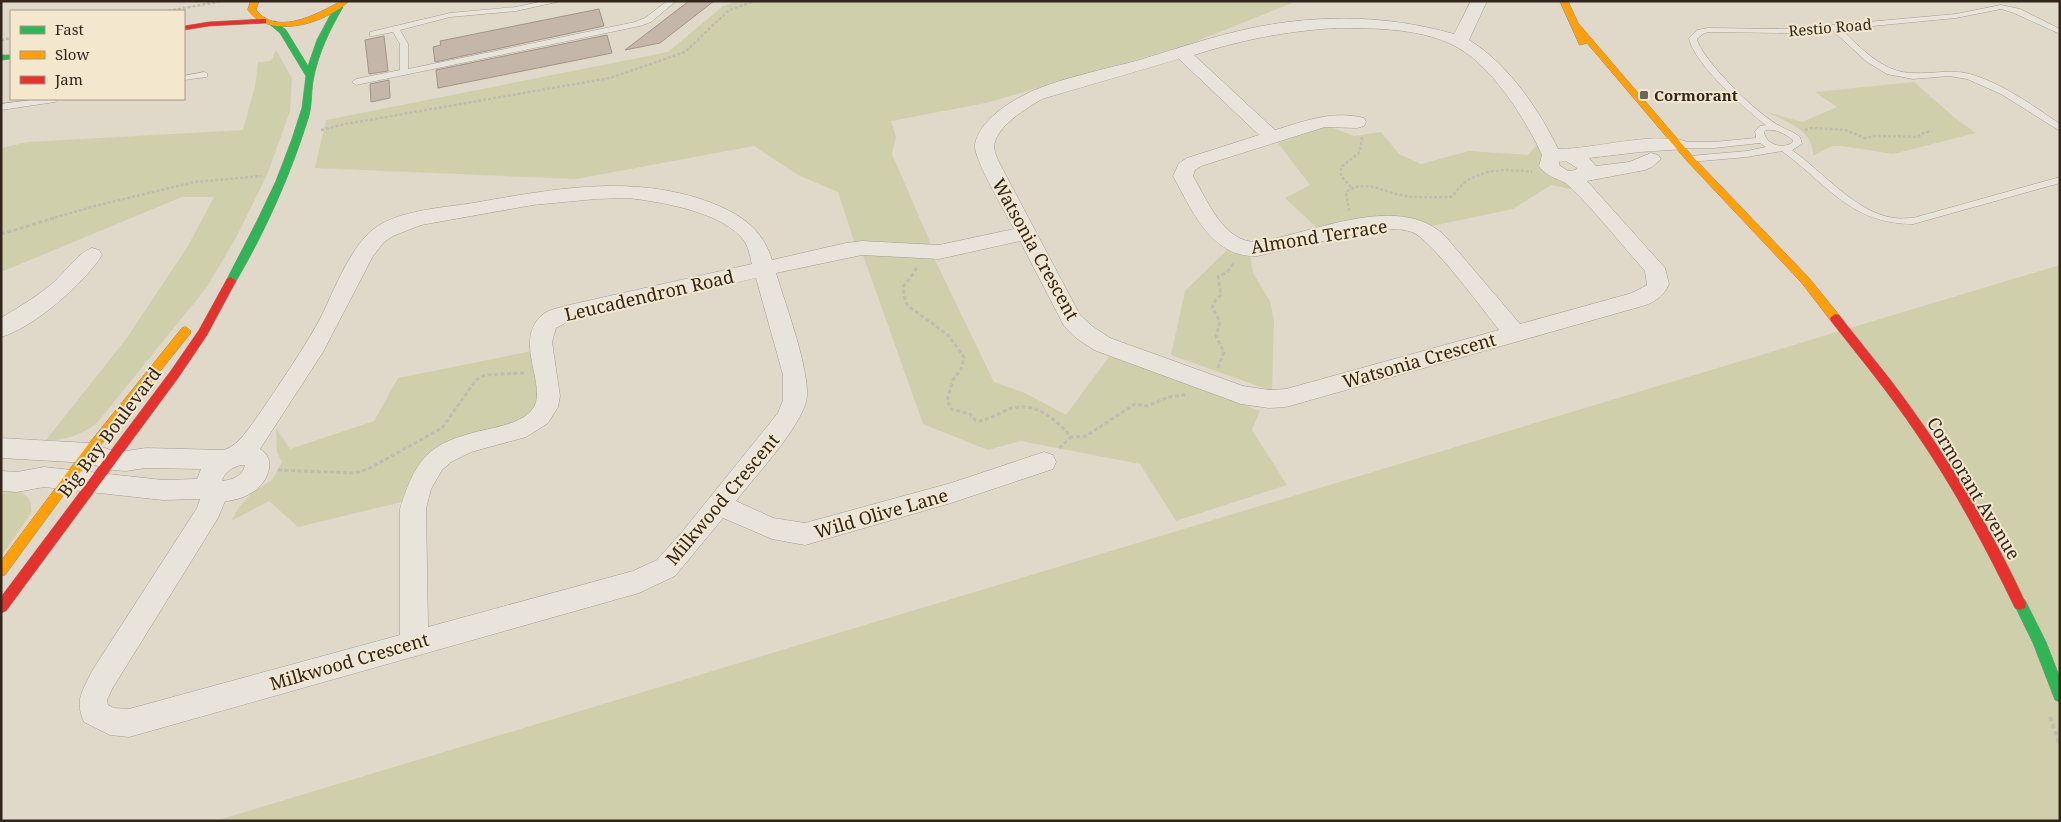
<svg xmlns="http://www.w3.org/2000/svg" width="2061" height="822" font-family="'Noto Serif',serif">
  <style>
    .green { fill: #d0cfac }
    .building { fill: #c4b7aa; stroke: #a09489 }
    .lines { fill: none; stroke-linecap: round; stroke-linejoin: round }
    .lane-casing { stroke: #a59d93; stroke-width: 1 }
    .street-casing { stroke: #a59d93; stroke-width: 1 }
    .fast-casing { stroke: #958d83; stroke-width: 1 }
    .slow-casing { stroke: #958d83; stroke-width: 1 }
    .jam-casing { stroke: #958d83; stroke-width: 1 }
    .path-far2 { stroke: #c1bbb2; stroke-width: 2.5; stroke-dasharray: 3 2; stroke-linecap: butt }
    .path-far1 { stroke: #c1bbb2; stroke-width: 3; stroke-dasharray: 4 2.5; stroke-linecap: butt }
    .path { stroke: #c1bbb2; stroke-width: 4; stroke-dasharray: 4.5 3; stroke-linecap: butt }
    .lane { fill: #e8e4db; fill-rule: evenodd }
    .street { fill: #e8e4db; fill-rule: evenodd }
    .fast { fill: #30b455; fill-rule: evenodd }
    .slow { fill: #ff9f0a; fill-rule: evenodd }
    .jam { fill: #e5322d; fill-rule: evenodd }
    .poi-dot { fill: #6f6459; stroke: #f3e7ce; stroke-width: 2 }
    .labels { text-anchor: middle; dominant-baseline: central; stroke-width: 4; stroke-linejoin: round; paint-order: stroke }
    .far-street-label { font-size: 15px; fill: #32261c; stroke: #f3e7ce }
    .far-poi-label { font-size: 15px; font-weight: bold; fill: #32261c; stroke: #f3e7ce; text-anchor: start }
    .street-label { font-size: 18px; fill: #32261c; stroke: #f3e7ce }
  </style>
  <rect width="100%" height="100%" fill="#e0d8c9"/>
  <path class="green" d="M 738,1 L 1297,1 L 1187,45 L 986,103 L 891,121 L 896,137 L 892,154 L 933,249 L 855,244 L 838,192 L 798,175 L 754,146 L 576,179 L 315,168 L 326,120 L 668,52 L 723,6 Z
    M 276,50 L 292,78 L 290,111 L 267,175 L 237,236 L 207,287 L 97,423 C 82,434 66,441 46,440 L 126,339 L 188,246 L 214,197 L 182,197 L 1,272 L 1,148 L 28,142 L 243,130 L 255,86 L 258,62 L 271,61 Z
    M 1914,82 L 1955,118 L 1976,133 L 1893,154 L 1842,146 L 1832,146 L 1813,156 C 1814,130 1786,122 1767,112 L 1802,122 L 1837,107 L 1815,92 Z
    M 1328,126 L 1354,136 L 1381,132 L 1399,154 L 1421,164 L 1469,151 L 1528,155 L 1542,139 L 1549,171 L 1588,193 L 1551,185 L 1513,209 L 1432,226 C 1402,206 1351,222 1317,228 L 1285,198 L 1310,185 L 1278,143 Z
    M 1229,248 L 1250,256 L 1253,273 L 1270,301 L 1274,321 L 1272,391 L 1171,355 L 1185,291 Z
    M 863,255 L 934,258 L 994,382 L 1025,393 L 1066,415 L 1111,354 L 1260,411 L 1252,430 L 1287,485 L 1176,521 L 1140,464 L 1021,441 L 988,450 L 923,424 Z
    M 2060,265 L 2060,821 L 215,821 L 1870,322 Z
    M 532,351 L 539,412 L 531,419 L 466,437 L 406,501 L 298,527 L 269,501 L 231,521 L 239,507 L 253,492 L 272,480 L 282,462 L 277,452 L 276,428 L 290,449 L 374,421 L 398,378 Z
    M 7,489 C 23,491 33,496 31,513 L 1,557 L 1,497 Z"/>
  <path class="building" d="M 689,1 L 714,1 L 660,43 L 625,50 Z
    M 599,9 L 604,26 L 435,62 L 433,47 L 441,45 L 440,41 Z
    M 607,35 L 612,53 L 438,88 L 436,70 Z
    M 384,36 L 388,71 L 369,74 L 365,40 Z
    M 389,80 L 390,98 L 371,102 L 370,84 Z"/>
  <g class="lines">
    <g class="lane-casing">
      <path id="lane" d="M 544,1 L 561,1 L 516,11 L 450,17 L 400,30 L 408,44 L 408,69 L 635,22 L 645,18 L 667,1 L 676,1 L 651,22 L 640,26 L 356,85 L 352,82 L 356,79 L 400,70 L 400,44 L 393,32 L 373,36 L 370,36 L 370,32 L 450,13 L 516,7 Z
        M 2001,5 L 2020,9 L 2060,29 L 2060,34 L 2014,13 L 2001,9 L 1956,18 L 1841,29 C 1861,48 1883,73 1913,73 C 1933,74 1951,69 1970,74 C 2002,83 2032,105 2060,124 L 2060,131 L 2001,94 L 1967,79 L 1949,76 L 1913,79 L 1887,74 L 1867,62 L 1832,30 L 1789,33 L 1708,32 L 1703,34 L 1697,39 C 1701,59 1760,117 1780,126 C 1788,131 1791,130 1800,137 L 1802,144 L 1792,150 C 1822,171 1856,213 1894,218 C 1900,219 1907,218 1913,218 L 2060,177 L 2060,183 L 1913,224 C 1851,224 1828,185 1782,151 L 1747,157 L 1690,162 L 1685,159 L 1690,156 L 1747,151 L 1766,147 L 1760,143 L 1714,148 L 1678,148 L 1673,145 L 1678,142 L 1714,142 L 1756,138 L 1755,131 L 1760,126 L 1766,125 C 1746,110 1693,63 1689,38 L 1697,30 L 1708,28 L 1789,29 L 1956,14 ZM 1766,130 C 1776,129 1784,133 1793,140 L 1792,143 C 1782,149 1766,145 1764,132 Z
        M 204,72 L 207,73 L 207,77 L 184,80 L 184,76 Z
        M 39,99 L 59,99 L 55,102 L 1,110 L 1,104 Z"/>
    </g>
    <g class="street-casing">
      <path id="street" d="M 1471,1 L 1487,1 L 1469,40 C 1507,63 1539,109 1558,149 C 1595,149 1650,132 1685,141 L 1688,145 L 1685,149 L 1640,152 L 1589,158 L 1596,166 L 1629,162 L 1651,153 L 1658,155 L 1661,159 L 1652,167 L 1645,170 L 1587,181 L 1665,268 L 1669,284 C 1663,298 1653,303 1639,307 L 1286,407 L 1269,408 L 1241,404 L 1094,350 L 1076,338 L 1064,326 L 1020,241 L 939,259 L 862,255 L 776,273 C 784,300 813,378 806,402 C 797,432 756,475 736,501 L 773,518 L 805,523 L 951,483 L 1044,452 L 1053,455 L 1056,462 L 1053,469 L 951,503 L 805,545 L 772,539 L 723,518 L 675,576 L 639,593 L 129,737 L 110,735 L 84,722 C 74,700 83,690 92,671 L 197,508 L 200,499 L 163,500 L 44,487 L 17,492 L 1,491 L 1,471 L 17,472 L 44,467 L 163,480 L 197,479 L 201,469 L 146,468 L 126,471 L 111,470 L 88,463 L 1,458 L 1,438 L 88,443 L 111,450 L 126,451 L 146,448 L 224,450 C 240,445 250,426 260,413 C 280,383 301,353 319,321 C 333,293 347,254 369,233 C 393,210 442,208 473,203 C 553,189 634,173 712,203 C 741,215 762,228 772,260 L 846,243 L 862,241 L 939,245 L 1014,229 C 1006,213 973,159 975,144 C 980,120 1009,102 1030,92 C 1064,77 1103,70 1139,60 C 1176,49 1213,36 1252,28 C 1319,14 1388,15 1454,34 ZM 1335,28 C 1372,28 1417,28 1451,44 C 1490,62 1525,118 1542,155 L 1539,166 C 1549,180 1560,177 1570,187 C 1597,213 1620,243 1645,271 L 1647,285 L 1632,293 L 1520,324 L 1445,236 C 1399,191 1312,234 1257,242 C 1224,243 1207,200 1193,176 L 1195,170 L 1201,166 L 1325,127 L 1357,128 L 1364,126 L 1366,122 L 1364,118 C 1333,110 1305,121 1275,130 L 1194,55 C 1241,40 1286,31 1335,28 ZM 1179,59 L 1259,135 L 1187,158 L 1179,163 L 1173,176 C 1192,210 1211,258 1257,256 L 1369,231 C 1383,230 1398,227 1412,232 C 1430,238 1484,311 1499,330 L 1286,389 L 1269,390 L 1243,386 L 1110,338 L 1092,326 L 1080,315 L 1001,166 C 998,160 995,154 994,148 C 994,127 1027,108 1042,99 ZM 1566,161 L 1577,168 L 1576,170 L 1568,171 L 1559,165 L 1559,162 ZM 628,198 C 661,202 725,212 745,242 C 749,249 750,257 752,264 L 569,305 C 560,308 548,309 541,316 C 512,343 551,390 531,411 C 522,421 506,425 493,428 C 435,441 418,450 400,509 L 400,635 L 129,709 L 114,708 L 108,705 L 107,700 L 112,689 L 218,518 L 225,501 C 235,501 249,496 257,489 C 269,479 276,458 260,449 L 323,352 L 373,256 L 384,242 L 393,236 L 421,225 L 533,205 L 596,199 ZM 756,278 L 783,375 L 783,400 L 778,413 L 682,532 L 657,560 L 633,571 L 428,627 L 426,509 L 431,489 L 442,470 L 451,462 L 471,452 L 526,437 L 548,423 L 558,407 L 560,396 L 552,342 L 556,328 L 569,321 ZM 241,465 L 245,465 C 243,476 232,480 222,481 C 224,472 233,467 241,465 Z
        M 92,248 L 99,250 L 102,255 C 85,283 33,328 1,337 L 1,318 C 19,307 38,296 54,282 C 65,272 79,252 92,248 Z"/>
    </g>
    <g class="fast-casing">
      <path id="fast" d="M 336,5 L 343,7 C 329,31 318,54 313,81 C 311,94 312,107 308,119 C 290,176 265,232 235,283 L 227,283 L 226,281 L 257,221 L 276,181 L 292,139 L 302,108 L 306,76 L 280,33 L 268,23 L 275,21 L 286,30 L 308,66 L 317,40 Z
        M 1,55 L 11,55 L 11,59 L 1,60 Z
        M 2020,598 L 2025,600 L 2046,642 L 2060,678 L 2060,702 L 2055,700 L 2033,643 L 2014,604 L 2015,600 Z"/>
    </g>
    <g class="slow-casing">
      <path id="slow" d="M 251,1 L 259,1 L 256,10 C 273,32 304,20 324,10 C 333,6 338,1 349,1 C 326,23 270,41 248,10 Z
        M 1560,1 L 1568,1 L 1578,23 L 1693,157 L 1809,278 L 1839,315 L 1840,318 L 1839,321 L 1831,321 L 1801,282 L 1687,161 L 1587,43 L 1580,45 Z
        M 186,327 L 191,331 L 190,334 L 95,452 L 5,575 L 1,576 L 1,561 L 87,446 L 182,328 Z"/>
    </g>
    <g class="jam-casing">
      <path id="jam" d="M 263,19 L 266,19 L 266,23 L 209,26 L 184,30 L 184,26 L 209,22 Z
        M 231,277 L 236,281 L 207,335 L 178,378 L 6,611 L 1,613 L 1,597 L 170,372 L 199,330 L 227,279 Z
        M 1835,314 L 1839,315 C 1862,345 1887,374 1909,405 C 1954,467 1994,534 2026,604 L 2025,608 L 2020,610 L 2015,608 C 1986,548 1954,488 1916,433 C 1890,394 1860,358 1831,321 L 1830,318 Z"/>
    </g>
    <path class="path-far2" d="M 168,11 L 222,1
      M 1,40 L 11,38
      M 321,130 L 340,125 L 610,78 L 685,52 L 729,10 L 756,1
      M 1805,130 L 1812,128 L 1845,130 L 1865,138 L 1874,136 L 1918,137 L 1923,133 L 1932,131
      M 1351,187 L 1341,176 L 1341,167 L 1360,152 L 1362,136
      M 1349,211 L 1346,192 C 1367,178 1384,193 1406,196 C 1421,198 1435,197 1450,197 C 1457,193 1460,185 1467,181 C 1486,168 1510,169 1532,172
      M 50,219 L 95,206 L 194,182 L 261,176"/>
    <path class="path-far1" d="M 1,234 L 54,218
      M 917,268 L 904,286 L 903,294 L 908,306 L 948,335 L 964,357 L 961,369 L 953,380 L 947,400 L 951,409 L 970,414 L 976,421 C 989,421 1000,412 1012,408 C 1036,402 1057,420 1071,437 L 1086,436 L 1135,404 L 1148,406 L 1168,397 L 1185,395
      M 1218,368 L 1224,352 L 1216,336 L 1220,322 L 1212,307 L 1216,299 L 1221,295 L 1218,277 L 1228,271 L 1235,262
      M 1059,448 L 1071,437
      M 278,470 L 356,473 L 370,468 L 442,428 L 476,380 L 485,375 L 525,373"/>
    <path class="path" d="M 2050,717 L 2060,745"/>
    <use href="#lane" class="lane"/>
    <use href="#street" class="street"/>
    <use href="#fast" class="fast"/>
    <use href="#slow" class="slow"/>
    <use href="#jam" class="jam"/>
  </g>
  <rect class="poi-dot" x="1639" y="90" width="10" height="10" rx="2.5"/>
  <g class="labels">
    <g class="far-street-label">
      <text transform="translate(1830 27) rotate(-5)">Restio Road</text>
    </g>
    <g class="far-poi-label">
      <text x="1654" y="95">Cormorant</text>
    </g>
    <g class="street-label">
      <text transform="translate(1319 236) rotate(-9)">Almond Terrace</text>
      <text transform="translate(1036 249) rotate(61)">Watsonia Crescent</text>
      <text transform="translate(649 295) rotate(-13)">Leucadendron Road</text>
      <text transform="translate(1419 360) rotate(-16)">Watsonia Crescent</text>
      <text transform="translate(109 432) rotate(-53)">Big Bay Boulevard</text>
      <text transform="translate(1974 488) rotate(59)">Cormorant Avenue</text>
      <text transform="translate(722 499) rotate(-50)">Milkwood Crescent</text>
      <text transform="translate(881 513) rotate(-16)">Wild Olive Lane</text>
      <text transform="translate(349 661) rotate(-16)">Milkwood Crescent</text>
    </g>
  </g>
  <rect width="2061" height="822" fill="none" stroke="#32261c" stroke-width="5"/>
  <rect x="10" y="10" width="175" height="90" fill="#f3e7ce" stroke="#a69a87"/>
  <rect x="20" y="26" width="25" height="8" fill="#30b455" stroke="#a69a87"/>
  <text x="55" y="35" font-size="15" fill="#32261c">Fast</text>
  <rect x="20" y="51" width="25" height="8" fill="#ff9f0a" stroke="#a69a87"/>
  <text x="55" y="60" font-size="15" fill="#32261c">Slow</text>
  <rect x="20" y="76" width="25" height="8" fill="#e5322d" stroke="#a69a87"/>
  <text x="55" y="85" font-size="15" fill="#32261c">Jam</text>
</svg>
